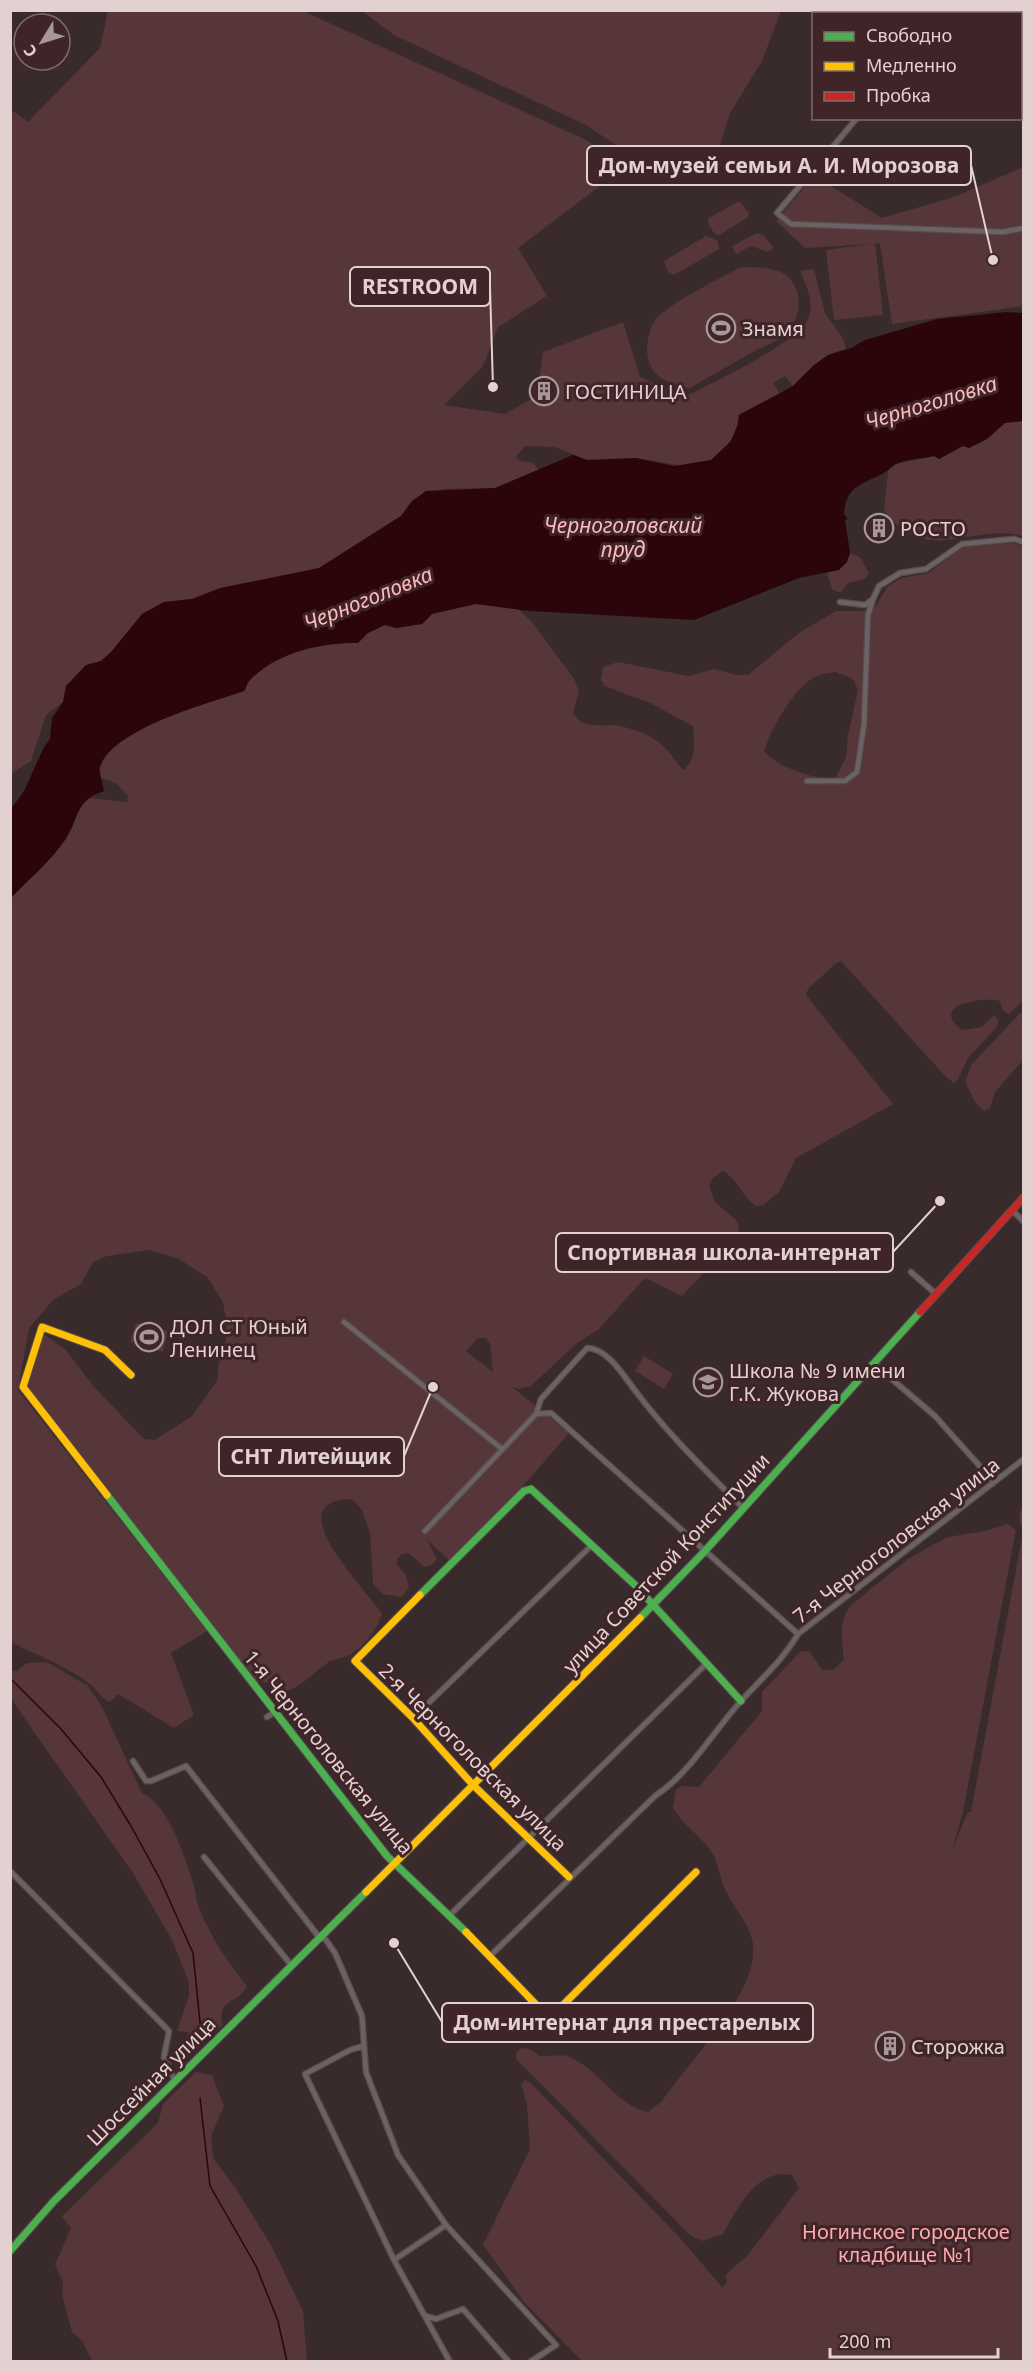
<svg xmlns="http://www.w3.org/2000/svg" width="1034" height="2372" font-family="'Noto Sans',sans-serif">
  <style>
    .green { fill: #563638; fill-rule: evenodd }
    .water { fill: #2b050a }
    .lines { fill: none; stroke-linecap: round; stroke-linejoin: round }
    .stream { stroke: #2b050a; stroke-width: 1.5 }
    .street-casing { stroke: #574a4b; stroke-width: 7 }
    .fast-casing { stroke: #574a4b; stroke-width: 9 }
    .slow-casing { stroke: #574a4b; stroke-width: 9 }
    .jam-casing { stroke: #574a4b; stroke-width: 9 }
    .street { stroke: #6d6263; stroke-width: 4.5 }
    .fast { stroke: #4caf50; stroke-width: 7 }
    .slow { stroke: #ffc107; stroke-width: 7 }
    .jam { stroke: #c62828; stroke-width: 7 }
    .labels { text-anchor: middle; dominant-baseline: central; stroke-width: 6; stroke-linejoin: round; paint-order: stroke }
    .poi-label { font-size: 20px; fill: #e3d1d2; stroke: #3f2527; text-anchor: start }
    .street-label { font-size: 20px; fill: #e3d1d2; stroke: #3f2527 }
    .park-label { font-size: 20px; fill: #feaaae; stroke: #3f2527 }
    .water-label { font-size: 21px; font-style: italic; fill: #feb9bc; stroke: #3f2527 }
    .leader { fill: none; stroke: #e3d1d2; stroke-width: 2 }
    .callout-dot { fill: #e3d1d2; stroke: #3f2527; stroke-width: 2 }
    .callout { fill: #3f2527; stroke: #e3d1d2; stroke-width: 2 }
    .callout-label { font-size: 21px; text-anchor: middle; font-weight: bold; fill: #e3d1d2 }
  </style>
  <rect width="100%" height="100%" fill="#392b2c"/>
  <path class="green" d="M 108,11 L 303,11 L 586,140 L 625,167 L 518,248 L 547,296 L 498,327 L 483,366 L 444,405 L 505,414 L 537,396 L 543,352 L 623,322 L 640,377 L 685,397 C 711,383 802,342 809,316 C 814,301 806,285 800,271 L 814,269 L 825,313 L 844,340 L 846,349 C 823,353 809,370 793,386 L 785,376 L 773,383 L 780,394 C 766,402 752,406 739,415 L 735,433 L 725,449 L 711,460 L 683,466 L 636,458 L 587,460 L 555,447 L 525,446 L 516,457 L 520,461 L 534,463 L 538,470 L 495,488 L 443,489 L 412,501 L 401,516 L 319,568 L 192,599 L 164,602 L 142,614 L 121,642 L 101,661 L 86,665 L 66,686 L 63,702 L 46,715 L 31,761 L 11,774 L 10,109 L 28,122 L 100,48 Z
    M 362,11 L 781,11 L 762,61 L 730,113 L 718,152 L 697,169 L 638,160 L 586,125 L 394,35 Z
    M 824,164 L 829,185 L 882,218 L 954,197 L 1023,167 L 1023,306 L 892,324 L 880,244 L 875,243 L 883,315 L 834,320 L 826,250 L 872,244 L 805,248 L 776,221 Z
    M 739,201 L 749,213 L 748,217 L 720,235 L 714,233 L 708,223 L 709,218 Z
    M 757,233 L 763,235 L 774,248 L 768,252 L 751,246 L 736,254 L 732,246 Z
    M 706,236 L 717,240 L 719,249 L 674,275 L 668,272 L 664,261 Z
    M 741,267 C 762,268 787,265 796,289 C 803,305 796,325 783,336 C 776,342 764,346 755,351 C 733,363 712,375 690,388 C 674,385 655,380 649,362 C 644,348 649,324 660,315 C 682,296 716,281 741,267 Z
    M 1023,421 L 1023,536 C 970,522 930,568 884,511 L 888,471 L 896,464 L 934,456 L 939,459 L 963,446 L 969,448 L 987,439 L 1005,423 Z
    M 1013,543 L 1023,546 L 1023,1001 L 1009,1014 L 1002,1010 L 1000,1001 C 983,996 928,1005 962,1030 L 982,1027 L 994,1015 L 999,1020 L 996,1028 L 968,1058 L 957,1081 L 954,1083 L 946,1077 L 841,961 L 836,963 L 808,989 L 806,995 L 893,1104 L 796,1158 L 779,1192 L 763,1205 L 756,1206 C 740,1195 739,1180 723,1171 L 713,1178 L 709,1186 L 715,1202 L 738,1222 L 739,1230 C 723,1253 702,1275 682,1296 L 647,1279 L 643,1280 L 599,1329 L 576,1344 L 531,1386 L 518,1389 L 512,1387 L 569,1433 L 517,1493 L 451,1562 L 427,1540 L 437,1559 L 432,1565 L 424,1567 L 409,1553 L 402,1554 L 397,1559 L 397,1565 L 406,1575 L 409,1587 L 402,1597 L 382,1594 L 373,1583 L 370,1533 L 362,1510 L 352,1499 C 274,1500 368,1591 382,1614 C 378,1627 364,1647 351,1654 C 344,1659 332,1658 326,1664 C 312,1674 297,1692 279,1692 L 271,1683 L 257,1682 L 26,1387 L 44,1334 L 66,1350 L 94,1387 L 144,1439 L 155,1440 L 192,1416 L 217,1381 L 219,1363 L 225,1351 L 227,1325 L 223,1302 L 207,1277 L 179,1259 L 149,1250 L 107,1256 L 93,1262 L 81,1284 L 53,1300 L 29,1328 L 18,1390 L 207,1631 L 171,1653 L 194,1715 L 174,1728 L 118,1694 L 110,1702 C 100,1697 95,1687 86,1681 C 62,1664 36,1655 11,1642 L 10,898 L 66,839 L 80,806 L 90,798 L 127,802 L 128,796 L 117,784 L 100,777 C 95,733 210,702 244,691 C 247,687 247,682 251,679 C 277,652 322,643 358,643 L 367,633 L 380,627 L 385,625 L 396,628 L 422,624 L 432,614 L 447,609 L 476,604 L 518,609 L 532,622 L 574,679 L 579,691 L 573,713 C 584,732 603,722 620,726 C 639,730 656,737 669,752 C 674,758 677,764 683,770 C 697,760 694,742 693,726 L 650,703 L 605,686 L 601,680 L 603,667 L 618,662 L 689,676 L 714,669 L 736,675 L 748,675 L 799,633 L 836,611 L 868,611 L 876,606 L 888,586 L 902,578 L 929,573 L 962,547 ZM 836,672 L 853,679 L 858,690 L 848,735 L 846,757 L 836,777 C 817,782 776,766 764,751 C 771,729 795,685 817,676 C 823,673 830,673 836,672 ZM 478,1338 L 486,1338 L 490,1344 L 493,1372 L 466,1351 Z
    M 850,553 L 860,557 L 869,573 L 865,579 L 848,583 L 841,593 L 832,589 L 827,573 L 847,562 Z
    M 1023,1010 L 1023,1060 L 995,1092 L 990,1108 L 984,1111 L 975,1102 L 965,1082 L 971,1065 Z
    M 136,1323 L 168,1331 L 163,1352 L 130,1342 Z
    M 644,1356 L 673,1374 L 664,1389 L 635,1371 Z
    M 1023,1503 L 1023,2361 L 582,2361 L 524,2302 L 483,2245 L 530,2149 L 527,2105 L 521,2084 L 525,2080 L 530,2082 L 679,2237 L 722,2287 L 727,2282 L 725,2275 L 747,2256 L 799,2188 L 792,2175 C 756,2168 738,2208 723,2234 L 702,2241 L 690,2235 L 516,2059 L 516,2053 L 521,2048 L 530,2049 L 539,2056 C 548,2057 559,2054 567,2056 C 598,2067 616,2106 648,2112 L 662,2101 C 688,2062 759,1993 753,1944 C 750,1924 734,1909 726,1891 C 720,1880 719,1867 714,1856 C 705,1838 683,1826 673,1808 L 676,1790 L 682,1786 L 699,1787 L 762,1711 L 762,1692 L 801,1651 L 810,1652 L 822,1670 L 833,1670 L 844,1660 C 842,1639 838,1622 851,1605 L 908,1559 L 925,1549 L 948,1537 L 985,1531 L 1007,1524 L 1016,1530 L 963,1812 L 952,1850 L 968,1812 L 971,1812 L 1023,1532 L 1019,1517 Z
    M 47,1662 L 88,1686 L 101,1705 L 142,1793 C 168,1803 186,1860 194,1886 C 196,1895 197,1905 201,1913 C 213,1940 228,1963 247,1986 C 237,2006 218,1996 222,2026 L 188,2053 L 182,2046 L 189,2032 L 177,2031 L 189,1996 L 189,1982 L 172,1940 L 133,1873 L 11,1699 L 11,1670 L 17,1671 L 27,1663 Z
    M 196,2072 L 212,2075 L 224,2106 L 211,2136 L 213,2158 L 235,2187 L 271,2245 L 303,2311 L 307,2361 L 92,2361 L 83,2342 L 72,2332 L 62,2295 L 63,2282 L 55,2265 L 71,2228 L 62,2216 L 158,2123 L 163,2104 Z"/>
  <path class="water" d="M 1006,312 L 1023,313 L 1023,421 L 1005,423 L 987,439 L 969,448 L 963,446 L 939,459 L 934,456 C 922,459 907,459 896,464 C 890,467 886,473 880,475 C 860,485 846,487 844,514 L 848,519 L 845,520 L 850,553 L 847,562 L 839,570 L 799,578 L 694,620 L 529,611 L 476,604 L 432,614 L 422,624 L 415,625 L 396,628 L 385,625 L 368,633 L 358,643 C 322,642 278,652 251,679 C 247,682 247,687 244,691 C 207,704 110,729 99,769 L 104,791 C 74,801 80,818 65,840 C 51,861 28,880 11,898 L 11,809 L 24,791 L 44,747 L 50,739 L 52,718 L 63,702 L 66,686 L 86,665 L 101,661 L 111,652 L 142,614 L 164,602 L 192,599 L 220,588 L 319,568 L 401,516 L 412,501 L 426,491 L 495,488 L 573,455 L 587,460 L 636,458 L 674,466 L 711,460 L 731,441 L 738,424 L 739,415 L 793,386 L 814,365 L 828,355 L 851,348 L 865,340 L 937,319 Z"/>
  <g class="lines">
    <path class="stream" d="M 10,1678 L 61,1729 L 101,1777 L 131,1826 L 160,1879 L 193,1953 L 201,2032
      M 200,2098 L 210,2186 L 256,2266 L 278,2321 L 287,2362"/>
    <g class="street-casing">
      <path id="street" d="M 1008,10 L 1012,14
        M 947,14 L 949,10
        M 1020,20 L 1024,23
        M 857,118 L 777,213 L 791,224 L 1003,232 L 1024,228
        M 840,602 L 865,605 L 873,599 L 879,586 L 900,573 L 926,569 L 962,544 L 1014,539 L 1024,542
        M 807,781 L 845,781 L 857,772 L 864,724 L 868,615 L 873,599
        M 1012,1210 L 1024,1222
        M 911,1272 L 936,1294
        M 344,1322 L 502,1449
        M 873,1363 L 935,1416 L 994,1482
        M 536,1414 L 551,1413 L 798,1634
        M 425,1531 L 536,1414 L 541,1399 L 587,1348 C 608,1348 625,1378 637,1393 C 669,1435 706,1471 743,1508
        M 267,1717 L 274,1713
        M 413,1718 L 592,1545
        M 133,1761 L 146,1781 L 151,1781 L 186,1766 L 319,1937 L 326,1940 L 335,1953 L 362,2016 L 366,2072 L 398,2155 L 446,2225 L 556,2345 L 530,2362
        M 204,1857 L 291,1965
        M 10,1871 L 169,2031 L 164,2057 L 175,2081
        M 450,1915 L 706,1664
        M 490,1956 L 655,1796 C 690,1773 713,1732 741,1701 C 761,1679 783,1660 798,1634 L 1024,1459
        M 363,2046 L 350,2050 L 305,2074 L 394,2260 L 446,2225
        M 394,2260 L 450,2362
        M 426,2316 L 436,2319 L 463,2309 L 509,2362"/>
    </g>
    <g class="fast-casing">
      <path id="fast" d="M 107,1495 L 387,1856 L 466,1932
        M 420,1595 L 524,1491 L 531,1489 L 635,1585 L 741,1701
        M 640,1618 L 705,1551 L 920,1312
        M 10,2251 L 54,2201 L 366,1892"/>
    </g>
    <g class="slow-casing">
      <path id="slow" d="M 107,1495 L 23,1387 L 42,1327 L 105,1350 L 131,1375
        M 420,1595 L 355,1661 L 413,1718 L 473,1785 L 569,1877
        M 366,1892 L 640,1618
        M 466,1932 L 547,2016 L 555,2013 L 696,1872"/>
    </g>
    <g class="jam-casing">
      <path id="jam" d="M 920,1312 L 1024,1197"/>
    </g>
    <use href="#street" class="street"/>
    <use href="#fast" class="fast"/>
    <use href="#slow" class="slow"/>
    <use href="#jam" class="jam"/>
  </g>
  <defs>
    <g id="stadium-ring" transform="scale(1.5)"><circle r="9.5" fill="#3f2527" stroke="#a89798" stroke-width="1.5"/><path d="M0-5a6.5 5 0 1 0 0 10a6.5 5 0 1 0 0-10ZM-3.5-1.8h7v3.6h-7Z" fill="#a89798"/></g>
    <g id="building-ring" transform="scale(1.5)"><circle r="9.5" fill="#3f2527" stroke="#a89798" stroke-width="1.5"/><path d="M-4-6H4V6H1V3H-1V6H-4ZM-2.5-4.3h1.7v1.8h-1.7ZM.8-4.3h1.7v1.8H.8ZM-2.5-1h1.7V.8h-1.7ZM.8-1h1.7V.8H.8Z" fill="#a89798"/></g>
    <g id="school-ring" transform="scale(1.5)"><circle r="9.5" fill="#3f2527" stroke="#a89798" stroke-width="1.5"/><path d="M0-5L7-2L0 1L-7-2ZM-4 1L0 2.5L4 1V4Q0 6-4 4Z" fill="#a89798"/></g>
  </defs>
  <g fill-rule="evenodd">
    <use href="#stadium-ring" x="721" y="328"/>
    <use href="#building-ring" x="544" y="391"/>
    <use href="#building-ring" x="879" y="528"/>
    <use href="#stadium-ring" x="149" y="1337"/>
    <use href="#school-ring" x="708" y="1382"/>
    <use href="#building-ring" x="890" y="2046"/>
  </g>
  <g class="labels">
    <g class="poi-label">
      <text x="742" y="328">Знамя</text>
      <text x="565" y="391">ГОСТИНИЦА</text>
      <text x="900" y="528">РОСТО</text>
      <text x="170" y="1326">ДОЛ СТ Юный<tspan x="170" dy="23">Ленинец</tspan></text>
      <text x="729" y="1370">Школа № 9 имени<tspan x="729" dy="23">Г.К. Жукова</tspan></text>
      <text x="911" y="2046">Сторожка</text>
    </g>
    <g class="street-label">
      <text transform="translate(896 1540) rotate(-38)">7-я Черноголовская улица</text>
      <text transform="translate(666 1563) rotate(-47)">улица Советской Конституции</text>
      <text transform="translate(329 1752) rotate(51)">1-я Черноголовская улица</text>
      <text transform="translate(473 1757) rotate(45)">2-я Черноголовская улица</text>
      <text transform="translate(151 2081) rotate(-45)">Шоссейная улица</text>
    </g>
    <g class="park-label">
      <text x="906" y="2231">Ногинское городское<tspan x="906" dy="23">кладбище №1</tspan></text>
    </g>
    <g class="water-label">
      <text transform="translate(931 402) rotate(-17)">Черноголовка</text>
      <text x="623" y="525">Черноголовский<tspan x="623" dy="24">пруд</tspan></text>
      <text transform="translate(368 598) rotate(-22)">Черноголовка</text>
    </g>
  </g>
  <path class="leader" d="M993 260L971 165M493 387L490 287M940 1201L893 1252M433 1387L404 1456M394 1943L442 2022"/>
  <g class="callout-dot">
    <circle cx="993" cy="260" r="6"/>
    <circle cx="493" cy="387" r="6"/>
    <circle cx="940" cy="1201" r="6"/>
    <circle cx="433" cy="1387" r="6"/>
    <circle cx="394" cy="1943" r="6"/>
  </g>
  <g class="callout">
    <rect x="587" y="146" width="384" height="39" rx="6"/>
    <rect x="350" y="267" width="140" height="39" rx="6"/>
    <rect x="556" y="1233" width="337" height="39" rx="6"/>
    <rect x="219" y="1437" width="185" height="39" rx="6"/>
    <rect x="442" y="2003" width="371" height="39" rx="6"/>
  </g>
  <g class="callout-label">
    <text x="779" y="173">Дом-музей семьи А. И. Морозова</text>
    <text x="420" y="294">RESTROOM</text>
    <text x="724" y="1260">Спортивная школа-интернат</text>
    <text x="311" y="1464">СНТ Литейщик</text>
    <text x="627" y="2030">Дом-интернат для престарелых</text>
  </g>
  <rect width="1034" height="2372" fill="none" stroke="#e3d1d2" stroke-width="24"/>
  <rect x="812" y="12" width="210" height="108" fill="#3f2527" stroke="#816a6b" stroke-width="1.5"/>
  <rect x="824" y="32" width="30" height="9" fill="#4caf50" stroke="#816a6b" stroke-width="1.5"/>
  <text x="866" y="42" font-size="18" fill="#e3d1d2">Свободно</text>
  <rect x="824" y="62" width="30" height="9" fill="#ffc107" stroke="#816a6b" stroke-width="1.5"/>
  <text x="866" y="72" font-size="18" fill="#e3d1d2">Медленно</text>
  <rect x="824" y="92" width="30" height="9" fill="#c62828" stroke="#816a6b" stroke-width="1.5"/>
  <text x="866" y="102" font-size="18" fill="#e3d1d2">Пробка</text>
  <g transform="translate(42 42) rotate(232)"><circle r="28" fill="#3f2527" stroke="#816a6b" stroke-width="1.5"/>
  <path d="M0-4.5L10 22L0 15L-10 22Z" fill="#a89798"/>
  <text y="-9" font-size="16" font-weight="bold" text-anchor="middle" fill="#e3d1d2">С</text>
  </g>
  <path d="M830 2348v9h168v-9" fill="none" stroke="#e3d1d2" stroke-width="3"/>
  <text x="839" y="2348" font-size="18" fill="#e3d1d2" stroke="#3f2527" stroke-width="4.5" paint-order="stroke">200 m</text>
</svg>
